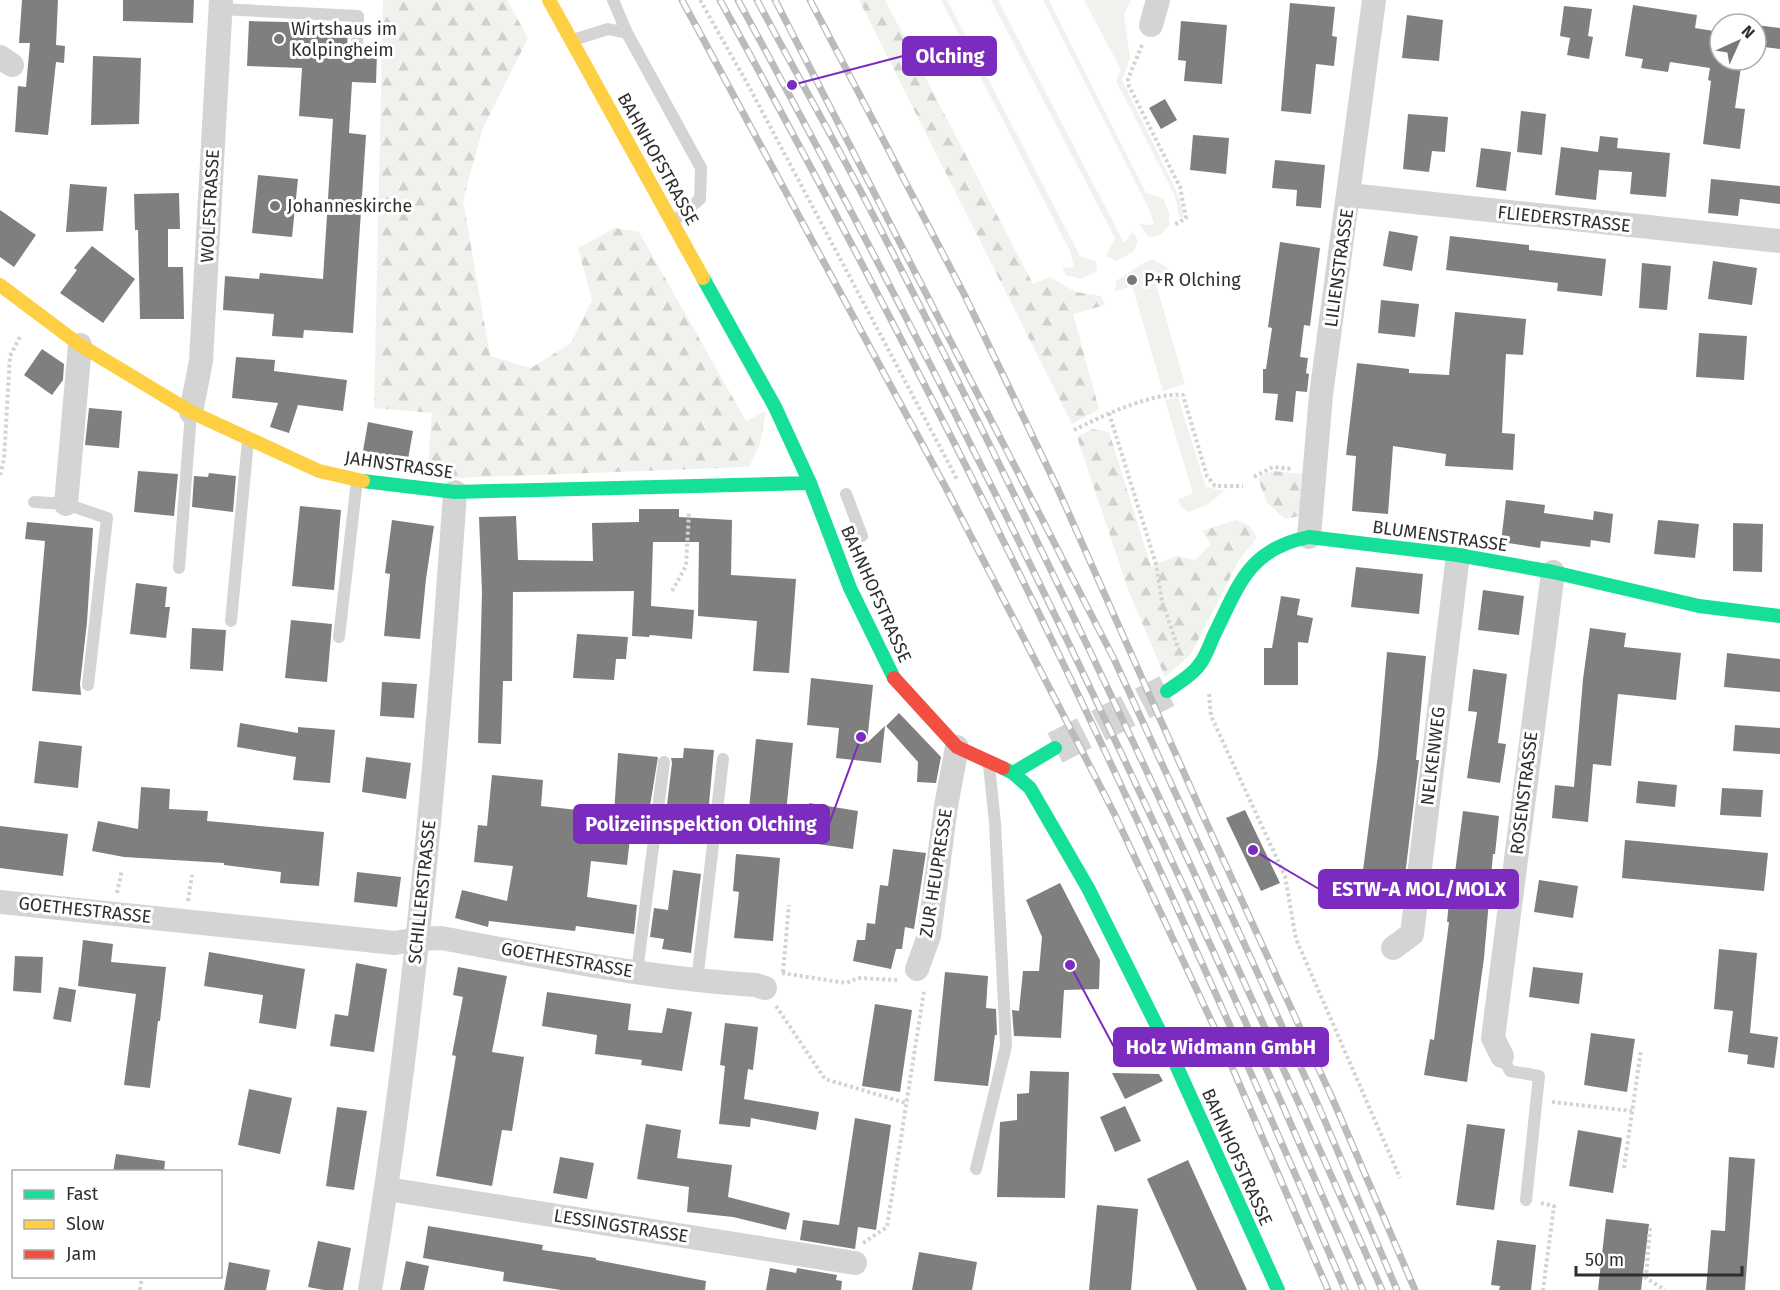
<svg xmlns="http://www.w3.org/2000/svg" width="1780" height="1290" font-family="'Fira Sans',sans-serif">
  <style>
    .grass { fill: #f0f3ed }
    .forest { fill: url(#forest-firs) }
    .building { fill: #7f7f7f }
    .lines { fill: none; stroke-linecap: round; stroke-linejoin: round }
    .secondary-tunnel { stroke: #d5d5d5; stroke-width: 33; stroke-dasharray: 33 16; stroke-linecap: butt }
    .path { stroke: #d3d3d3; stroke-width: 4; stroke-dasharray: 3 3; stroke-linecap: butt }
    .lane { stroke: #d4d4d4; stroke-width: 12 }
    .street { stroke: #d4d4d4; stroke-width: 24 }
    .fast { stroke: #16e098; stroke-width: 14 }
    .slow { stroke: #ffcf43; stroke-width: 14 }
    .jam { stroke: #f24e42; stroke-width: 14 }
    .rail-casing { stroke: #bbb; stroke-width: 7 }
    .rail { stroke: #fff; stroke-width: 4.5; stroke-dasharray: 14; stroke-linecap: butt }
    .poi-dot { fill: #787878; stroke: #fff; stroke-width: 2 }
    .labels { text-anchor: middle; dominant-baseline: central; stroke-width: 6; stroke-linejoin: round; paint-order: stroke }
    .poi-label { font-size: 18px; fill: #2f2f2f; stroke: #fff; text-anchor: start }
    .street-label { font-size: 18px; fill: #2f2f2f; stroke: #fff }
    .leader { fill: none; stroke: #7b2cbf; stroke-width: 2 }
    .callout-dot { fill: #7b2cbf; stroke: #fff; stroke-width: 2 }
    .callout { fill: #7b2cbf; stroke: #7b2cbf; stroke-width: 2 }
    .callout-label { font-size: 20px; text-anchor: middle; font-weight: bold; fill: #fff }
  </style>
  <defs>
    <pattern id="forest-firs" width="22" height="20" patternUnits="userSpaceOnUse" patternTransform="scale(1.5)"><rect width="22" height="20" fill="#f0f3ed"/><path d="M5 1l3.5 6h-7zM16 11l3.5 6h-7z" fill="#ced1cc"/></pattern>
  </defs>
  <rect width="100%" height="100%" fill="#fff"/>
  <path class="grass" d="M 941,0 L 947,0 L 1080,256 L 1095,261 L 1097,266 L 1097,271 L 1081,279 L 1066,275 L 1062,268 L 1074,267 L 1070,251 Z
    M 991,0 L 998,0 L 1124,243 L 1133,231 L 1138,241 L 1134,251 L 1117,261 L 1106,256 L 1115,238 Z
    M 1043,0 L 1049,0 L 1146,193 L 1163,198 L 1169,213 L 1169,226 C 1162,234 1158,238 1148,236 L 1139,224 L 1154,225 L 1151,213 Z
    M 1084,0 L 1131,0 L 1124,15 L 1130,58 L 1122,80 L 1177,192 L 1182,206 L 1183,217 L 1179,217 L 1175,196 L 1116,81 L 1121,70 Z
    M 1153,259 L 1168,268 L 1170,275 L 1155,280 L 1185,384 L 1163,391 L 1132,286 L 1115,291 L 1116,281 L 1145,262 Z
    M 1178,397 L 1206,487 L 1225,491 L 1205,506 L 1188,512 L 1181,507 L 1178,499 L 1193,494 L 1165,400 Z"/>
  <path class="forest" d="M 383,0 L 507,0 L 528,38 L 483,128 L 463,200 L 490,356 L 531,368 L 571,343 L 592,300 L 578,248 L 615,228 L 639,232 L 746,421 L 766,411 L 760,444 L 749,467 L 427,479 L 432,413 L 374,408 Z
    M 859,0 L 885,0 L 1033,284 L 1050,277 L 1076,292 L 1101,296 L 1105,305 L 1073,314 L 1099,409 L 1072,424 Z
    M 1092,429 L 1109,432 L 1151,566 L 1177,556 L 1195,560 L 1211,544 L 1202,531 L 1236,520 L 1250,526 L 1257,538 L 1239,560 L 1191,654 L 1165,677 L 1129,592 L 1077,437 Z
    M 1274,471 L 1302,474 L 1300,500 L 1305,501 L 1299,516 L 1285,519 L 1267,503 L 1258,479 L 1266,473 Z"/>
  <path class="building" d="M 22,0 L 58,0 L 56,45 L 65,46 L 64,63 L 56,62 L 48,135 L 15,132 L 18,86 L 26,87 L 30,43 L 19,43 Z
    M 123,0 L 194,0 L 193,23 L 123,21 Z
    M 1290,3 L 1335,7 L 1332,36 L 1337,37 L 1334,66 L 1316,64 L 1311,114 L 1281,111 Z
    M 1633,5 L 1697,15 L 1695,28 L 1720,32 L 1720,60 L 1742,60 L 1735,108 L 1745,109 L 1740,149 L 1703,144 L 1711,81 L 1708,80 L 1710,68 L 1670,62 L 1668,72 L 1641,68 L 1643,59 L 1625,56 Z
    M 1564,6 L 1592,9 L 1588,36 L 1593,37 L 1589,59 L 1567,55 L 1570,38 L 1560,36 Z
    M 1407,15 L 1443,20 L 1439,61 L 1402,58 Z
    M 249,21 L 328,23 L 328,25 L 348,26 L 347,51 L 357,54 L 362,52 L 377,52 L 376,83 L 352,82 L 349,133 L 366,135 L 353,333 L 304,330 L 303,338 L 272,336 L 274,314 L 223,310 L 225,276 L 259,279 L 260,273 L 323,279 L 333,119 L 299,116 L 302,68 L 247,66 Z
    M 1181,21 L 1227,25 L 1222,84 L 1184,81 L 1186,61 L 1178,60 Z
    M 1756,25 L 1780,28 L 1780,49 L 1756,46 Z
    M 93,56 L 141,58 L 139,124 L 91,125 Z
    M 1165,99 L 1177,120 L 1161,129 L 1149,108 Z
    M 1521,111 L 1546,114 L 1542,155 L 1517,152 Z
    M 1408,114 L 1448,117 L 1445,152 L 1432,151 L 1429,172 L 1403,169 Z
    M 1193,135 L 1229,138 L 1226,174 L 1190,170 Z
    M 1600,136 L 1618,138 L 1617,148 L 1670,153 L 1666,197 L 1630,194 L 1632,172 L 1599,170 L 1596,200 L 1555,195 L 1561,147 L 1598,152 Z
    M 1481,148 L 1511,152 L 1506,191 L 1476,187 Z
    M 1275,160 L 1325,165 L 1321,208 L 1296,206 L 1297,190 L 1272,188 Z
    M 258,175 L 298,179 L 292,237 L 252,233 Z
    M 1711,179 L 1780,186 L 1780,204 L 1740,199 L 1738,216 L 1708,213 Z
    M 70,184 L 107,187 L 103,231 L 66,232 Z
    M 179,193 L 180,229 L 168,229 L 168,267 L 183,267 L 184,319 L 140,319 L 138,230 L 135,230 L 134,194 Z
    M 0,210 L 36,235 L 14,267 L 0,257 Z
    M 1389,231 L 1418,236 L 1412,271 L 1383,266 Z
    M 1450,236 L 1529,245 L 1529,250 L 1606,259 L 1602,296 L 1557,291 L 1558,283 L 1446,270 Z
    M 1280,242 L 1320,248 L 1310,326 L 1304,325 L 1300,357 L 1308,358 L 1306,373 L 1309,374 L 1307,392 L 1296,391 L 1293,422 L 1275,420 L 1278,394 L 1263,393 L 1263,369 L 1266,369 L 1272,328 L 1268,327 Z
    M 92,246 L 135,279 L 103,323 L 60,293 L 77,270 L 74,268 Z
    M 1713,261 L 1757,268 L 1752,305 L 1708,299 Z
    M 1642,263 L 1671,266 L 1667,310 L 1639,308 Z
    M 1381,300 L 1419,304 L 1415,337 L 1378,333 Z
    M 1455,312 L 1526,319 L 1523,355 L 1506,354 L 1502,433 L 1515,434 L 1513,470 L 1445,466 L 1446,454 L 1393,446 L 1388,514 L 1352,511 L 1356,456 L 1346,455 L 1357,363 L 1409,369 L 1409,373 L 1449,375 Z
    M 1699,333 L 1747,336 L 1744,380 L 1696,377 Z
    M 42,349 L 64,364 L 63,380 L 52,395 L 24,375 Z
    M 236,357 L 275,360 L 274,371 L 347,380 L 343,411 L 298,405 L 289,433 L 270,427 L 278,403 L 232,398 Z
    M 89,408 L 122,411 L 119,448 L 85,445 Z
    M 368,422 L 413,431 L 408,459 L 363,451 Z
    M 138,471 L 178,474 L 174,516 L 134,512 Z
    M 209,473 L 236,476 L 233,512 L 192,507 L 194,476 L 208,477 Z
    M 1506,500 L 1545,505 L 1544,513 L 1593,520 L 1594,511 L 1613,514 L 1610,543 L 1591,540 L 1590,547 L 1541,541 L 1540,548 L 1501,542 Z
    M 300,506 L 341,510 L 334,590 L 292,586 Z
    M 639,509 L 679,509 L 679,517 L 732,520 L 731,575 L 796,579 L 789,673 L 753,671 L 757,621 L 698,616 L 699,542 L 653,542 L 651,606 L 694,610 L 692,639 L 650,635 L 649,637 L 632,636 L 634,591 L 513,592 L 512,681 L 503,681 L 501,744 L 478,743 L 482,592 L 479,517 L 516,516 L 518,560 L 593,561 L 592,523 L 639,522 Z
    M 392,520 L 434,526 L 426,579 L 420,639 L 384,636 L 390,574 L 385,573 Z
    M 1658,520 L 1699,524 L 1695,558 L 1654,554 Z
    M 27,522 L 93,528 L 87,622 L 80,684 L 81,695 L 32,691 L 45,541 L 25,539 Z
    M 1733,523 L 1763,524 L 1762,572 L 1733,571 Z
    M 1356,567 L 1423,574 L 1419,614 L 1351,607 Z
    M 136,583 L 167,587 L 165,607 L 170,607 L 166,638 L 130,634 Z
    M 1483,590 L 1524,596 L 1519,635 L 1478,630 Z
    M 1281,596 L 1300,599 L 1297,615 L 1313,618 L 1308,643 L 1298,642 L 1298,685 L 1264,685 L 1264,648 L 1272,648 Z
    M 291,620 L 332,624 L 327,682 L 285,678 Z
    M 192,628 L 226,630 L 223,671 L 190,669 Z
    M 1590,628 L 1626,633 L 1624,647 L 1681,653 L 1676,700 L 1618,694 L 1611,766 L 1593,764 L 1588,822 L 1552,818 L 1555,785 L 1574,787 L 1583,679 Z
    M 577,634 L 628,637 L 626,659 L 616,659 L 614,680 L 573,678 Z
    M 1387,652 L 1426,656 L 1416,760 L 1419,760 L 1404,884 L 1362,878 L 1378,755 Z
    M 1727,653 L 1780,659 L 1780,692 L 1724,687 Z
    M 1473,669 L 1507,674 L 1498,743 L 1506,744 L 1500,783 L 1467,778 L 1477,712 L 1468,711 Z
    M 811,678 L 873,685 L 867,743 L 885,726 L 881,763 L 836,758 L 839,728 L 807,725 Z
    M 382,682 L 417,684 L 414,718 L 380,716 Z
    M 899,713 L 941,757 L 936,783 L 917,782 L 918,762 L 886,726 Z
    M 240,723 L 298,733 L 298,727 L 335,730 L 330,783 L 293,780 L 296,757 L 237,747 Z
    M 1735,725 L 1780,728 L 1780,754 L 1733,751 Z
    M 756,739 L 793,743 L 786,813 L 749,809 Z
    M 39,741 L 82,746 L 78,788 L 34,783 Z
    M 684,748 L 714,750 L 706,836 L 677,833 L 679,814 L 666,813 L 672,763 L 671,758 L 683,758 Z
    M 618,753 L 658,757 L 649,812 L 633,811 L 627,865 L 591,861 L 587,897 L 637,905 L 634,934 L 576,926 L 575,931 L 489,921 L 488,927 L 455,918 L 462,890 L 507,901 L 513,866 L 474,862 L 478,825 L 487,826 L 492,775 L 543,780 L 541,806 L 614,814 Z
    M 366,757 L 411,763 L 406,799 L 362,792 Z
    M 1638,781 L 1677,785 L 1675,807 L 1636,803 Z
    M 141,787 L 170,789 L 169,809 L 208,811 L 207,821 L 324,832 L 319,886 L 280,883 L 281,872 L 224,865 L 224,863 L 124,857 L 92,851 L 98,821 L 138,829 Z
    M 1722,788 L 1763,790 L 1761,817 L 1720,815 Z
    M 809,803 L 858,811 L 853,849 L 803,842 Z
    M 1245,810 L 1280,883 L 1261,891 L 1226,818 Z
    M 1463,811 L 1499,816 L 1495,854 L 1493,854 L 1484,958 L 1467,1082 L 1424,1075 L 1430,1039 L 1434,1040 L 1449,922 L 1447,922 L 1451,880 L 1454,880 Z
    M 0,826 L 68,834 L 63,876 L 0,868 Z
    M 1625,840 L 1768,853 L 1764,891 L 1622,878 Z
    M 893,849 L 926,853 L 914,929 L 905,927 L 902,949 L 896,949 L 891,969 L 853,961 L 857,940 L 865,940 L 867,923 L 875,924 L 880,885 L 888,886 Z
    M 736,854 L 780,858 L 773,941 L 734,938 L 739,892 L 733,891 Z
    M 673,870 L 701,874 L 691,953 L 662,949 L 664,939 L 650,937 L 654,908 L 668,910 Z
    M 357,872 L 401,877 L 397,907 L 354,902 Z
    M 1539,880 L 1578,886 L 1573,918 L 1534,912 Z
    M 1060,883 L 1100,960 L 1099,989 L 1064,990 L 1061,1038 L 1014,1036 L 1012,1010 L 1019,1011 L 1023,971 L 1039,971 L 1042,937 L 1026,900 Z
    M 83,940 L 113,944 L 111,962 L 166,967 L 160,1021 L 158,1021 L 150,1088 L 124,1085 L 136,994 L 78,986 Z
    M 1719,949 L 1757,953 L 1750,1033 L 1778,1037 L 1774,1068 L 1747,1064 L 1748,1055 L 1728,1052 L 1733,1011 L 1714,1009 Z
    M 209,952 L 305,969 L 296,1029 L 259,1023 L 263,995 L 204,986 Z
    M 15,956 L 43,957 L 41,993 L 13,991 Z
    M 356,963 L 387,969 L 374,1052 L 330,1046 L 335,1014 L 348,1016 Z
    M 458,967 L 507,976 L 492,1052 L 524,1057 L 512,1131 L 502,1130 L 492,1186 L 436,1176 L 456,1056 L 452,1055 L 463,997 L 453,995 Z
    M 1533,967 L 1583,973 L 1579,1004 L 1529,997 Z
    M 945,972 L 988,976 L 986,1008 L 996,1009 L 997,1035 L 995,1035 L 988,1086 L 934,1081 Z
    M 59,987 L 76,990 L 71,1022 L 53,1019 Z
    M 547,992 L 631,1004 L 628,1030 L 662,1033 L 667,1008 L 692,1012 L 682,1071 L 641,1065 L 642,1060 L 595,1054 L 597,1035 L 542,1026 Z
    M 875,1004 L 912,1010 L 900,1092 L 862,1086 Z
    M 725,1023 L 758,1027 L 753,1070 L 748,1069 L 744,1099 L 819,1112 L 816,1130 L 751,1118 L 750,1127 L 719,1124 L 725,1066 L 720,1065 Z
    M 1591,1033 L 1635,1039 L 1627,1092 L 1584,1085 Z
    M 1030,1071 L 1069,1072 L 1065,1198 L 997,1197 L 1000,1122 L 1017,1120 L 1017,1094 L 1029,1093 Z
    M 1112,1073 L 1159,1074 L 1163,1081 L 1125,1099 Z
    M 249,1089 L 292,1098 L 280,1154 L 238,1145 Z
    M 1125,1106 L 1141,1141 L 1115,1152 L 1100,1117 Z
    M 337,1107 L 367,1111 L 354,1190 L 326,1186 Z
    M 855,1118 L 891,1125 L 876,1230 L 858,1227 L 855,1249 L 800,1240 L 803,1220 L 839,1225 Z
    M 646,1124 L 681,1130 L 677,1158 L 732,1165 L 728,1197 L 790,1213 L 786,1230 L 733,1217 L 687,1212 L 689,1187 L 637,1179 Z
    M 1467,1124 L 1505,1129 L 1494,1210 L 1456,1205 Z
    M 1578,1130 L 1622,1138 L 1613,1193 L 1569,1186 Z
    M 116,1154 L 165,1161 L 164,1172 L 113,1172 Z
    M 560,1157 L 594,1163 L 587,1199 L 553,1193 Z
    M 1729,1157 L 1755,1159 L 1745,1290 L 1706,1290 L 1711,1230 L 1725,1231 Z
    M 1188,1160 L 1247,1290 L 1197,1290 L 1147,1179 Z
    M 1097,1205 L 1138,1209 L 1131,1290 L 1089,1290 Z
    M 1606,1219 L 1649,1224 L 1641,1290 L 1598,1290 Z
    M 428,1226 L 543,1245 L 542,1250 L 596,1258 L 596,1260 L 706,1281 L 705,1290 L 561,1290 L 503,1281 L 504,1272 L 423,1258 Z
    M 1497,1240 L 1536,1245 L 1531,1290 L 1499,1290 L 1500,1286 L 1491,1285 Z
    M 318,1241 L 351,1248 L 343,1290 L 324,1290 L 308,1287 Z
    M 919,1252 L 977,1262 L 972,1290 L 912,1290 Z
    M 406,1261 L 429,1266 L 424,1290 L 400,1290 Z
    M 229,1262 L 270,1270 L 266,1290 L 224,1290 Z
    M 770,1268 L 796,1273 L 797,1268 L 837,1275 L 836,1280 L 842,1281 L 841,1290 L 766,1290 Z"/>
  <g class="lines">
    <path class="secondary-tunnel" d="M 1055,748 L 1167,691"/>
    <path class="path" d="M 700,0 L 747,83 L 958,481
      M 1142,45 L 1128,79 L 1129,86 L 1180,187 L 1186,218 L 1174,225
      M 1109,413 L 1156,564 L 1162,601 L 1178,648
      M 1074,430 C 1102,416 1152,392 1183,395 L 1207,476 L 1215,486 L 1243,486
      M 0,475 L 4,459 L 10,356 L 21,335
      M 1254,477 L 1273,467 L 1293,469
      M 672,591 L 686,566 L 689,512
      M 1209,694 L 1211,716 L 1285,876 L 1296,939 L 1400,1178
      M 117,893 L 122,870
      M 188,901 L 192,875
      M 783,972 L 789,905
      M 782,973 L 846,983 L 858,978 L 897,980
      M 776,1006 L 825,1079 L 906,1103
      M 1552,1102 L 1632,1111
      M 1624,1168 L 1641,1050
      M 1541,1203 L 1554,1206 L 1543,1290
      M 1650,1228 L 1646,1278 L 1665,1290
      M 863,1243 L 887,1227 L 924,991
      M 140,1290 L 142,1276"/>
    <path class="lane" d="M 613,0 L 627,33
      M 220,9 L 358,16 L 357,46
      M 573,40 L 608,29 L 627,33 L 701,168 L 700,199 L 683,214 L 672,221
      M 846,494 L 862,536
      M 34,502 L 66,504 L 107,518 L 88,685
      M 179,568 L 191,413
      M 231,621 L 248,440
      M 339,637 L 357,480
      M 637,972 L 664,762
      M 697,981 L 723,759
      M 1502,1056 L 1510,1071 L 1539,1076 L 1526,1200
      M 976,1169 L 1006,1046 L 995,823 L 989,765"/>
    <path class="street" d="M 1151,25 L 1158,0
      M 0,57 L 12,65
      M 1349,195 L 1780,241
      M 191,412 L 201,361 L 221,0
      M 66,504 L 80,345
      M 1309,537 L 1321,395 L 1374,0
      M 0,902 L 395,943 L 417,939 L 441,938 C 546,957 650,979 756,985 L 765,988
      M 1393,948 L 1412,934 L 1458,555
      M 917,969 L 929,936 L 946,806 L 957,747
      M 1502,1056 L 1493,1038 L 1553,572
      M 387,1189 L 855,1263
      M 370,1290 C 414,1026 437,759 455,492"/>
    <path class="fast" d="M 703,278 L 775,407 L 810,483 L 850,588 L 894,678
      M 363,481 L 455,492 L 810,483
      M 1167,691 C 1180,682 1194,674 1202,661 C 1207,653 1210,644 1214,635 C 1239,585 1248,549 1309,537 L 1458,555 L 1553,572 L 1699,606 L 1780,616
      M 1003,768 L 1013,773 L 1030,788 L 1088,888 L 1172,1056 L 1278,1290
      M 1013,773 L 1055,748"/>
    <path class="slow" d="M 549,0 L 703,278
      M 0,285 L 80,345 L 191,412 L 319,471 L 363,481"/>
    <path class="jam" d="M 894,678 L 957,747 L 1003,768"/>
    <g class="rail-casing">
      <path id="rail" d="M 682,0 L 946,488 L 1114,813 L 1223,1046 L 1328,1290
        M 720,0 C 868,269 1009,543 1138,822 C 1209,977 1278,1133 1345,1290
        M 738,0 C 967,420 1175,850 1363,1290
        M 757,0 C 794,70 834,139 870,209 C 1054,563 1221,925 1382,1290
        M 775,0 L 1114,659 L 1318,1105 L 1397,1290
        M 810,0 L 964,294 L 1057,487 L 1201,811 L 1333,1100 L 1415,1290"/>
    </g>
    <use href="#rail" class="rail"/>
  </g>
  <g class="poi-dot">
    <circle cx="279" cy="39" r="6"/>
    <circle cx="275" cy="206" r="6"/>
    <circle cx="1132" cy="280" r="6"/>
  </g>
  <g class="labels">
    <g class="poi-label">
      <text x="291" y="29">Wirtshaus im<tspan x="291" dy="21">Kolpingheim</tspan></text>
      <text x="287" y="206">Johanneskirche</text>
      <text x="1144" y="280">P+R Olching</text>
    </g>
    <g class="street-label">
      <text transform="translate(658 159) rotate(61)">BAHNHOFSTRASSE</text>
      <text transform="translate(210 206) rotate(-87)">WOLFSTRASSE</text>
      <text transform="translate(1564 219) rotate(6)">FLIEDERSTRASSE</text>
      <text transform="translate(1339 268) rotate(-82)">LILIENSTRASSE</text>
      <text transform="translate(399 465) rotate(8)">JAHNSTRASSE</text>
      <text transform="translate(1440 536) rotate(8)">BLUMENSTRASSE</text>
      <text transform="translate(876 594) rotate(66)">BAHNHOFSTRASSE</text>
      <text transform="translate(1433 756) rotate(-83)">NELKENWEG</text>
      <text transform="translate(1524 793) rotate(-83)">ROSENSTRASSE</text>
      <text transform="translate(936 873) rotate(-81)">ZUR HEUPRESSE</text>
      <text transform="translate(422 892) rotate(-84)">SCHILLERSTRASSE</text>
      <text transform="translate(85 910) rotate(6)">GOETHESTRASSE</text>
      <text transform="translate(567 960) rotate(10)">GOETHESTRASSE</text>
      <text transform="translate(1237 1157) rotate(66)">BAHNHOFSTRASSE</text>
      <text transform="translate(621 1226) rotate(9)">LESSINGSTRASSE</text>
    </g>
  </g>
  <path class="leader" d="M792 85L903 56M861 737L829 824M1253 850L1319 889M1070 965L1114 1047"/>
  <g class="callout-dot">
    <circle cx="792" cy="85" r="6"/>
    <circle cx="861" cy="737" r="6"/>
    <circle cx="1253" cy="850" r="6"/>
    <circle cx="1070" cy="965" r="6"/>
  </g>
  <g class="callout">
    <rect x="903" y="37" width="93" height="38" rx="6"/>
    <rect x="574" y="805" width="255" height="38" rx="6"/>
    <rect x="1319" y="870" width="199" height="38" rx="6"/>
    <rect x="1114" y="1028" width="214" height="38" rx="6"/>
  </g>
  <g class="callout-label">
    <text x="950" y="63">Olching</text>
    <text x="701" y="831">Polizeiinspektion Olching</text>
    <text x="1419" y="896">ESTW-A MOL/MOLX</text>
    <text x="1221" y="1054">Holz Widmann GmbH</text>
  </g>
  <rect x="12" y="1170" width="210" height="108" fill="#ffffff" stroke="#acacac" stroke-width="1.5"/>
  <rect x="24" y="1190" width="30" height="9" fill="#16e098" stroke="#acacac" stroke-width="1.5"/>
  <text x="66" y="1200" font-size="18" fill="#2f2f2f">Fast</text>
  <rect x="24" y="1220" width="30" height="9" fill="#ffcf43" stroke="#acacac" stroke-width="1.5"/>
  <text x="66" y="1230" font-size="18" fill="#2f2f2f">Slow</text>
  <rect x="24" y="1250" width="30" height="9" fill="#f24e42" stroke="#acacac" stroke-width="1.5"/>
  <text x="66" y="1260" font-size="18" fill="#2f2f2f">Jam</text>
  <g transform="translate(1738 42) rotate(45)"><circle r="28" fill="#ffffff" stroke="#acacac" stroke-width="1.5"/>
  <path d="M0-4.5L10 22L0 15L-10 22Z" fill="#787878"/>
  <text y="-9" font-size="16" font-weight="bold" text-anchor="middle" fill="#2f2f2f">N</text>
  </g>
  <path d="M1576 1266v9h166v-9" fill="none" stroke="#2f2f2f" stroke-width="3"/>
  <text x="1585" y="1266" font-size="18" fill="#2f2f2f" stroke="#ffffff" stroke-width="4.5" paint-order="stroke">50 m</text>
</svg>
